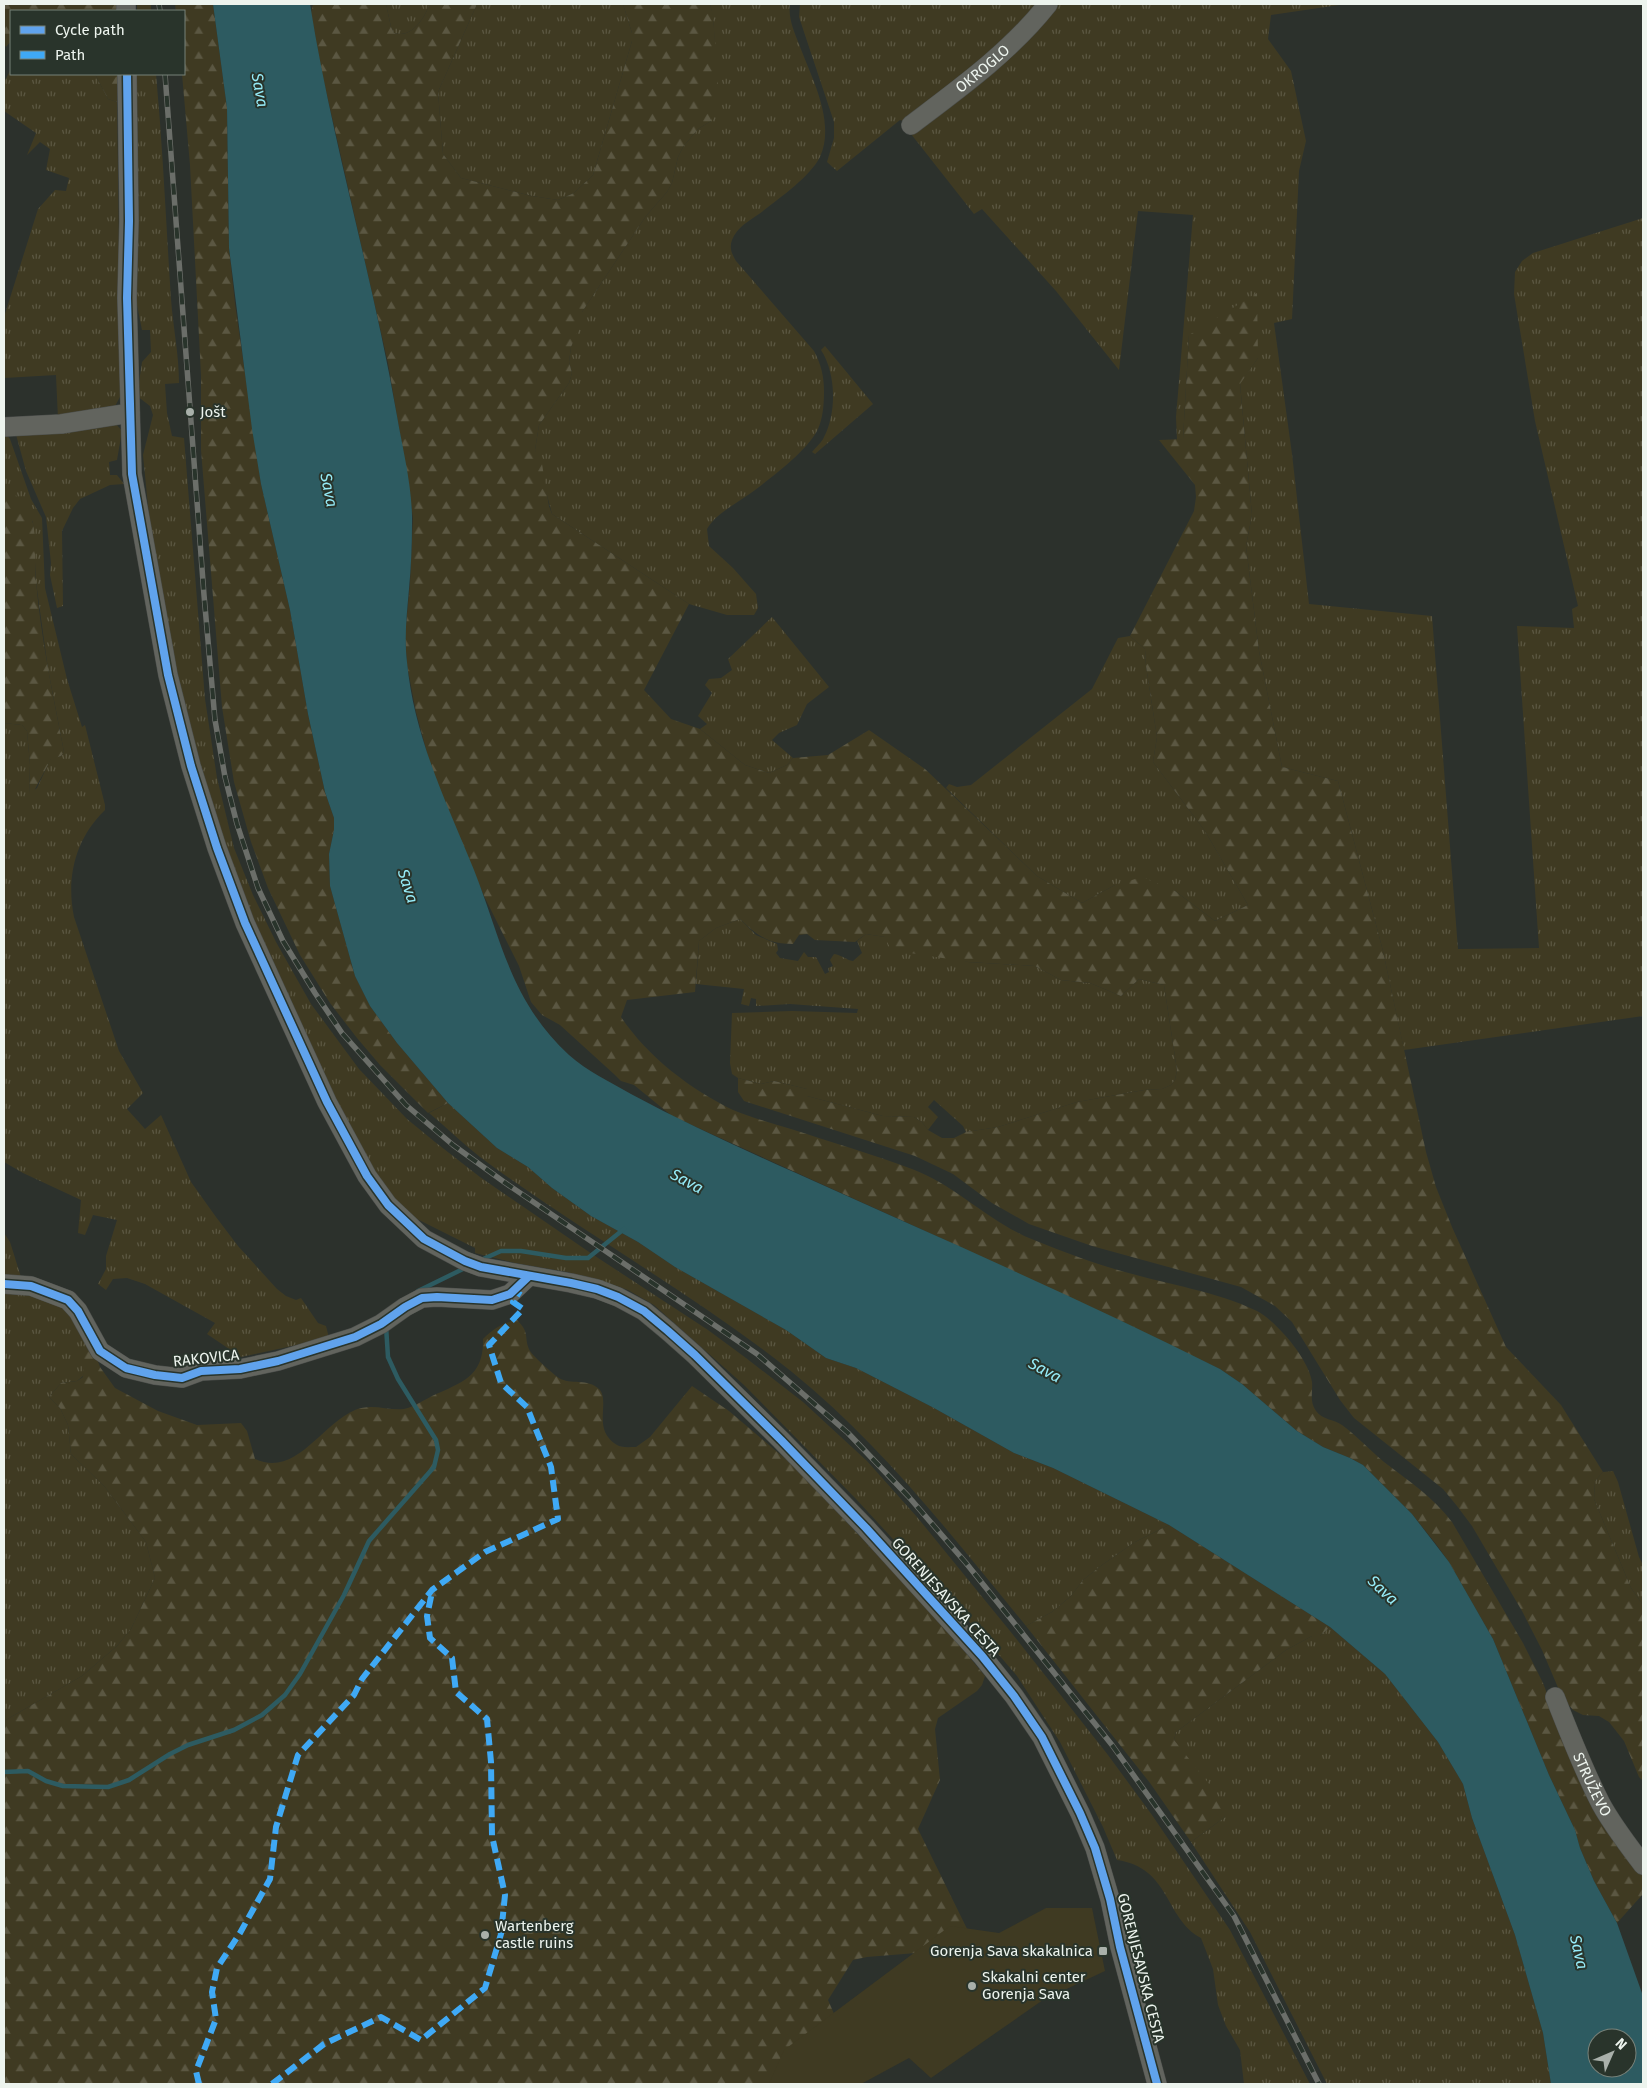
<svg xmlns="http://www.w3.org/2000/svg" width="1647" height="2088" font-family="'Fira Sans',sans-serif">
  <style>
    .grass { fill: url(#grass-tufts) }
    .forest { fill: url(#forest-firs) }
    .pitch { fill: #3f3a22 }
    .water { fill: #2d5b61; fill-rule: evenodd }
    .lines { fill: none; stroke-linecap: round; stroke-linejoin: round }
    .stream { stroke: #2d5b61; stroke-width: 4.5 }
    .minor-casing { stroke: #4c4f4c; stroke-width: 20 }
    .minor { stroke: #62645e; stroke-width: 19 }
    .rail-casing { stroke: #6b6e69; stroke-width: 5.5 }
    .rail { stroke: #29342b; stroke-width: 4; stroke-dasharray: 11; stroke-linecap: butt }
    .quiet { stroke: #3fa9f5; stroke-width: 6; stroke-dasharray: 12 6; stroke-linecap: butt }
    .cycleway-casing { stroke: #29342b; stroke-width: 11 }
    .cycleway { stroke: #60a3ed; stroke-width: 8 }
    .poi-dot { fill: #a9b0aa; stroke: #29342b; stroke-width: 2 }
    .labels { text-anchor: middle; dominant-baseline: central; stroke-width: 4; stroke-linejoin: round; paint-order: stroke }
    .street-label { font-size: 15px; fill: #edf4ee; stroke: #29342b }
    .poi-label { font-size: 15px; fill: #edf4ee; stroke: #29342b; text-anchor: start }
    .water-label { font-size: 16px; font-style: italic; fill: #96ecf8; stroke: #29342b }
  </style>
  <defs>
    <pattern id="grass-tufts" width="24" height="20" patternUnits="userSpaceOnUse" patternTransform="scale(1.25)"><rect width="24" height="20" fill="#3f3a22"/><path d="M3 7l-1-3M5 7V3M7 7l1-3M15 17l-1-3M17 17v-4M19 17l1-3" fill="none" stroke="#5b5742"/></pattern>
    <pattern id="forest-firs" width="22" height="20" patternUnits="userSpaceOnUse" patternTransform="scale(1.25)"><rect width="22" height="20" fill="#3f3a22"/><path d="M5 1l3.5 6h-7zM16 11l3.5 6h-7z" fill="#5b5742"/></pattern>
  </defs>
  <rect width="100%" height="100%" fill="#2c312c"/>
  <path class="grass" d="M 137,4 L 151,4 L 151,11 L 137,11 Z
    M 386,4 L 430,4 C 424,18 412,39 394,33 L 391,27 Z
    M 477,4 L 623,4 L 632,33 L 632,41 L 593,175 L 574,193 L 558,200 L 532,196 L 461,178 L 443,154 L 438,92 Z
    M 710,4 L 790,4 C 788,18 794,31 799,44 C 811,77 836,121 820,157 C 810,177 777,200 759,214 C 749,221 737,227 732,240 C 729,248 732,254 736,261 L 814,351 C 821,364 824,376 824,391 C 824,404 823,418 818,429 C 808,451 765,483 745,497 C 731,507 716,514 707,529 L 709,546 L 733,568 L 756,594 L 758,608 L 754,615 L 727,615 L 689,604 L 552,514 L 535,450 L 539,425 L 569,383 L 572,373 L 569,362 L 571,347 L 582,312 L 646,216 L 667,192 L 672,183 L 678,157 L 683,147 L 698,129 L 711,121 C 712,86 719,37 710,4 Z
    M 800,4 L 1037,4 C 1003,51 949,86 903,121 L 900,120 L 837,171 L 827,162 L 834,138 L 834,122 L 799,17 Z
    M 1055,4 L 1346,4 L 1271,15 L 1268,39 L 1291,71 L 1306,141 L 1299,171 L 1292,319 L 1274,323 L 1292,454 L 1309,604 L 1432,616 L 1458,949 L 1539,948 L 1517,626 L 1574,628 L 1572,609 L 1578,606 L 1535,421 L 1514,294 L 1515,272 L 1522,261 L 1533,253 L 1643,218 L 1643,1016 L 1404,1050 L 1383,951 L 1338,781 L 1282,767 L 1259,651 L 1246,546 L 1252,515 L 1240,383 L 1258,358 L 1189,335 L 1183,439 L 1177,440 L 1176,417 L 1193,215 L 1138,211 L 1119,370 L 1056,291 L 982,209 L 974,214 L 911,134 L 913,130 Z
    M 11,69 L 11,74 L 95,74 L 108,99 L 117,102 L 121,395 L 114,408 L 58,419 L 56,375 L 4,378 L 4,317 L 38,209 L 55,190 L 66,191 L 69,178 L 46,170 L 50,149 L 40,142 L 27,155 L 36,133 L 4,111 L 4,82 Z
    M 137,74 L 156,74 C 163,149 166,224 171,299 C 173,327 179,354 179,383 L 165,384 L 167,413 L 172,436 L 184,438 L 205,699 L 217,778 L 234,848 L 253,895 L 276,942 L 311,1004 L 359,1069 L 407,1119 L 435,1142 L 480,1177 L 592,1254 L 708,1330 L 746,1358 L 803,1402 L 867,1461 L 917,1517 L 1010,1631 L 1108,1755 L 1152,1815 L 1230,1930 L 1310,2084 L 1244,2084 L 1240,2050 L 1226,2026 L 1218,2005 L 1213,1969 L 1201,1938 C 1164,1918 1171,1868 1117,1860 L 1103,1827 L 1060,1742 L 1017,1676 L 987,1641 L 856,1499 L 744,1385 L 654,1305 L 628,1290 L 600,1280 L 567,1272 L 515,1263 L 475,1253 L 475,1248 L 413,1217 L 393,1198 L 379,1180 L 349,1129 L 251,916 L 207,794 L 172,651 L 152,546 L 143,455 L 153,415 L 150,406 L 137,396 L 142,362 L 151,352 L 150,330 L 142,330 L 136,300 Z
    M 825,346 L 873,404 L 815,454 L 812,452 C 816,447 822,442 824,437 C 837,412 836,373 821,350 Z
    M 116,424 L 122,431 L 117,460 L 109,462 L 110,475 L 117,475 L 124,484 L 110,485 L 80,499 L 73,508 L 62,531 L 63,606 L 57,608 L 50,575 L 51,563 L 46,517 L 26,471 L 15,431 Z
    M 4,432 L 10,439 L 31,499 L 42,518 L 45,588 L 67,679 L 82,727 L 85,725 L 105,805 L 105,810 C 75,839 66,878 74,917 L 119,1051 L 143,1093 L 127,1109 L 145,1129 L 161,1115 L 191,1182 L 216,1217 L 238,1246 L 277,1289 L 286,1296 L 296,1300 L 301,1298 L 318,1323 L 326,1326 L 329,1338 L 241,1357 L 207,1334 L 215,1323 L 145,1284 L 127,1278 L 113,1279 L 106,1290 L 98,1284 L 106,1269 L 106,1256 L 117,1220 L 93,1215 L 85,1235 L 78,1233 L 81,1200 L 23,1173 L 4,1162 L 4,723 L 22,725 L 27,731 L 30,765 L 29,794 L 37,788 L 51,758 L 61,756 L 64,752 L 48,669 L 36,582 L 33,522 L 16,497 L 4,485 Z
    M 772,617 L 829,687 L 807,704 L 797,725 L 779,733 L 772,740 L 793,758 L 787,765 L 769,773 L 745,765 L 700,729 L 707,724 L 698,716 L 712,693 L 705,685 L 709,679 L 721,678 L 732,670 L 728,659 Z
    M 1130,636 L 1145,649 L 1146,666 L 1157,737 L 1153,762 L 1205,831 L 1248,905 L 1215,921 L 1175,891 L 1115,885 L 1082,903 L 1037,876 L 946,788 L 949,784 L 957,787 L 971,785 L 1092,689 L 1118,638 Z
    M 740,919 L 756,935 L 777,944 L 778,950 L 776,953 L 780,958 L 798,961 L 804,952 L 808,957 L 816,957 L 825,974 L 829,972 L 828,968 L 833,966 L 830,960 L 834,954 C 842,955 846,960 853,961 L 862,953 L 857,941 L 866,934 L 885,937 L 968,962 L 1035,966 L 1061,980 L 1090,983 L 1121,996 L 1139,979 L 1164,985 L 1177,1070 L 1175,1080 L 1171,1085 L 1162,1089 L 1144,1090 L 1077,1102 L 998,1127 L 966,1132 L 963,1126 L 934,1100 L 928,1107 L 938,1117 L 928,1130 L 922,1122 L 914,1117 L 883,1116 L 807,1096 L 807,1089 L 774,1081 L 761,1084 L 738,1078 L 732,1074 L 730,1063 L 732,1013 L 792,1011 L 857,1013 L 858,1009 L 790,1004 L 756,1006 L 756,999 L 751,998 L 749,1006 L 741,1004 L 744,989 L 696,984 L 699,941 L 716,928 Z
    M 448,1103 L 497,1148 L 528,1167 L 552,1188 L 591,1216 L 638,1242 L 675,1267 L 786,1330 L 826,1358 L 856,1368 L 934,1408 L 1014,1453 L 1053,1468 L 1169,1525 L 1135,1542 L 1102,1565 L 1083,1580 L 1071,1596 L 1052,1612 L 1026,1626 C 953,1537 882,1445 792,1372 C 693,1293 581,1232 480,1157 C 462,1143 446,1127 429,1113 Z
    M 4,1233 L 10,1242 L 21,1277 L 4,1281 Z
    M 4,1287 L 66,1302 L 92,1345 L 83,1376 L 77,1381 L 61,1383 L 49,1397 L 60,1408 L 68,1425 L 71,1454 L 105,1487 L 146,1542 L 155,1578 L 131,1629 L 117,1646 L 82,1676 L 4,1721 Z
    M 1613,1471 L 1618,1482 L 1639,1557 L 1643,1565 L 1643,1605 L 1631,1588 L 1594,1499 L 1595,1481 L 1603,1472 Z
    M 1330,1627 L 1385,1674 L 1438,1742 L 1463,1784 L 1472,1818 L 1515,1935 L 1543,2033 L 1551,2084 L 1327,2084 L 1250,1932 L 1191,1842 L 1225,1817 L 1174,1740 L 1176,1732 L 1286,1650 L 1312,1636 L 1320,1636 Z"/>
  <path class="forest" d="M 4,4 L 117,4 L 117,11 L 11,11 L 11,41 L 6,47 L 4,44 Z
    M 175,4 L 213,4 L 227,108 L 229,248 L 235,304 L 261,484 L 290,610 L 308,714 L 325,792 L 334,818 L 334,830 L 329,854 L 330,886 L 355,976 L 370,1006 L 397,1043 L 448,1103 L 428,1113 L 380,1065 L 357,1038 L 330,1003 L 300,955 L 268,888 L 251,842 L 234,782 L 222,707 L 201,450 L 201,375 L 190,165 L 182,74 L 184,11 L 176,11 Z
    M 313,4 L 386,4 L 391,27 L 394,33 C 412,39 424,18 430,4 L 477,4 L 438,92 L 443,154 L 461,178 L 532,196 L 558,200 L 574,193 L 593,175 L 632,41 L 632,33 L 623,4 L 710,4 L 713,15 L 718,83 L 715,110 L 711,121 L 698,129 L 683,147 L 678,157 L 672,183 L 667,192 L 646,216 L 582,312 L 584,317 L 571,347 L 569,362 L 572,373 L 569,383 L 539,425 L 535,450 L 542,464 L 549,506 L 552,514 L 689,604 L 644,690 L 671,719 L 700,729 L 745,765 L 769,773 L 787,765 L 793,758 L 828,755 L 869,730 L 925,769 L 1037,876 L 1082,903 L 1115,885 L 1142,877 L 1175,891 L 1215,921 L 1248,905 L 1205,831 L 1153,762 L 1157,737 L 1146,666 L 1145,649 L 1130,636 L 1194,511 L 1196,497 L 1195,485 L 1159,440 L 1183,439 L 1189,335 L 1257,293 L 1258,358 L 1240,384 L 1252,515 L 1246,546 L 1259,651 L 1282,767 L 1338,781 L 1383,951 L 1426,1152 L 1436,1187 L 1452,1227 L 1506,1347 L 1561,1405 L 1603,1472 L 1595,1481 L 1594,1499 L 1631,1588 L 1643,1605 L 1643,1781 L 1639,1777 L 1624,1741 L 1609,1722 L 1599,1716 L 1583,1715 L 1573,1710 L 1562,1697 L 1542,1650 L 1522,1611 L 1472,1526 L 1457,1506 L 1443,1489 L 1354,1418 L 1340,1400 L 1292,1322 L 1275,1306 L 1241,1287 L 1092,1246 L 1029,1224 L 992,1203 L 953,1174 L 915,1156 L 744,1101 L 738,1092 L 738,1078 L 761,1084 L 774,1081 L 807,1089 L 807,1096 L 883,1116 L 914,1117 L 922,1122 L 928,1130 L 942,1138 L 954,1138 L 966,1132 L 998,1127 L 1077,1102 L 1144,1090 L 1162,1089 L 1171,1085 L 1175,1080 L 1177,1070 L 1164,985 L 1139,979 L 1121,996 L 1090,983 L 1061,980 L 1035,966 L 968,962 L 891,950 L 885,937 L 866,934 L 855,942 L 815,940 L 807,934 L 799,935 L 793,944 C 768,944 758,936 740,919 L 716,928 L 699,941 L 695,992 L 627,1000 L 621,1017 C 648,1057 690,1089 733,1110 C 752,1118 772,1123 791,1129 C 831,1142 872,1154 912,1169 C 957,1186 990,1223 1034,1240 C 1064,1252 1095,1264 1125,1272 C 1170,1285 1215,1291 1257,1311 C 1276,1321 1309,1359 1312,1382 C 1313,1392 1309,1401 1316,1411 C 1323,1420 1333,1419 1342,1425 C 1357,1436 1370,1450 1384,1462 C 1409,1481 1433,1497 1452,1522 L 1523,1643 L 1543,1683 L 1559,1725 L 1611,1831 L 1643,1876 L 1643,1894 L 1617,1923 L 1594,1881 L 1580,1848 L 1575,1830 L 1549,1775 L 1493,1639 L 1449,1562 L 1436,1544 L 1412,1514 L 1363,1465 L 1350,1458 L 1323,1447 L 1297,1431 L 1242,1384 L 1220,1369 L 945,1240 L 672,1116 L 634,1085 L 621,1081 L 615,1075 L 560,1025 L 542,1015 L 531,1002 L 519,966 L 484,896 L 440,791 L 429,760 L 416,712 L 407,665 L 405,636 L 410,583 L 413,518 L 405,463 L 388,363 L 322,73 L 311,13 Z
    M 95,74 L 117,74 L 117,102 L 108,99 Z
    M 4,485 C 15,492 27,507 32,520 C 37,534 34,566 36,581 C 41,639 53,695 64,752 L 61,756 L 51,759 L 33,793 L 29,795 L 30,765 L 27,731 L 22,725 L 4,723 Z
    M 517,1320 C 531,1334 523,1337 530,1351 C 533,1356 553,1374 559,1378 C 570,1385 588,1378 599,1389 C 611,1401 591,1430 617,1445 C 621,1448 630,1447 636,1447 L 650,1437 L 692,1386 L 729,1411 L 795,1467 L 941,1623 L 985,1676 L 982,1685 L 977,1691 L 938,1718 L 935,1729 L 940,1780 L 918,1829 L 972,1939 L 916,1953 L 867,1957 L 853,1960 L 828,2000 L 835,2016 L 786,2084 L 4,2084 L 4,1721 L 82,1676 L 117,1646 L 131,1629 L 155,1578 L 146,1542 L 105,1487 L 71,1454 L 68,1425 L 60,1408 L 49,1397 L 61,1383 L 77,1381 L 83,1377 L 84,1354 L 92,1345 L 100,1367 L 115,1388 L 158,1411 L 197,1425 L 241,1423 L 247,1431 L 255,1459 C 296,1478 320,1425 355,1410 C 372,1403 388,1411 404,1409 C 414,1407 424,1400 432,1396 C 463,1382 484,1376 483,1339 C 494,1328 502,1323 517,1320 Z
    M 1169,1525 L 1330,1627 L 1320,1636 L 1312,1636 L 1286,1650 L 1176,1732 L 1174,1740 L 1217,1794 L 1225,1817 L 1191,1842 L 1150,1783 L 1026,1626 L 1052,1612 L 1071,1596 L 1083,1580 L 1102,1565 L 1135,1542 Z"/>
  <path class="pitch" d="M 1046,1908 L 1092,1908 L 1105,1971 L 1043,2000 L 931,2078 L 909,2058 L 861,2084 L 769,2084 L 784,2050 L 950,1926 L 999,1933 Z"/>
  <path class="water" d="M 213,4 L 310,4 C 332,142 373,277 397,416 C 403,451 413,489 412,525 C 412,546 411,568 409,589 C 407,613 404,637 407,662 C 414,737 446,801 474,870 C 502,941 510,1000 569,1055 C 587,1071 610,1082 631,1094 C 685,1123 740,1148 796,1173 C 938,1237 1081,1299 1220,1369 L 1242,1384 L 1297,1431 L 1323,1447 L 1350,1458 L 1363,1465 L 1412,1514 L 1449,1562 L 1493,1639 L 1549,1775 L 1575,1830 L 1580,1848 L 1594,1881 L 1617,1923 L 1643,1996 L 1643,2084 L 1551,2084 L 1543,2033 L 1515,1935 L 1472,1818 L 1463,1784 L 1438,1742 L 1385,1674 L 1330,1627 L 1169,1525 L 1053,1468 L 1014,1453 L 934,1408 L 856,1368 L 826,1358 L 786,1330 L 675,1267 L 638,1242 L 591,1216 L 552,1188 L 528,1167 L 497,1148 L 448,1103 L 397,1043 L 370,1006 L 355,976 L 330,886 L 329,854 L 334,830 L 334,818 L 325,792 L 308,714 L 290,610 L 261,484 L 252,429 L 229,248 L 227,108 ZM 1597,2038 L 1627,2038 L 1627,2068 L 1597,2068 Z"/>
  <g class="lines">
    <path class="stream" d="M 481,1260 L 501,1251 L 521,1251 L 566,1258 L 588,1258 L 624,1229
      M 418,1291 L 465,1268
      M 4,1772 L 28,1771 L 46,1781 L 63,1786 L 108,1787 L 129,1780 L 170,1754 L 188,1745 L 234,1730 L 262,1715 L 285,1695 L 300,1674 L 344,1595 L 369,1541 L 434,1467 L 438,1450 L 436,1440 L 398,1379 L 388,1357 L 386,1326"/>
    <g class="minor-casing">
      <g id="minor">
        <path d="M 126,4 L 126,11"/>
        <path d="M 127,74 L 129,221 L 127,298 L 132,474 L 168,675 L 191,766 L 217,848 L 245,923 L 327,1102 L 367,1176 L 388,1205 L 424,1239 L 465,1261 L 481,1267 L 571,1283 L 597,1289 L 618,1297 L 644,1311 L 668,1331 L 695,1355 L 781,1440 L 866,1528 L 982,1656 L 1014,1696 L 1042,1737 L 1080,1813 L 1095,1848 L 1110,1899 L 1120,1947 L 1157,2084"/>
        <path id="s1" d="M 911,125 C 960,88 1010,52 1048,4"/>
        <path d="M 4,427 L 61,424 L 130,413"/>
        <path d="M 4,1284 L 31,1286 L 68,1300 L 78,1311 L 100,1351 L 126,1368 L 155,1375 L 182,1378 L 201,1371 L 240,1369 L 278,1361 L 355,1337 L 381,1324 L 405,1307 L 422,1298 L 437,1297 L 492,1300 L 510,1294 L 529,1276"/>
        <path id="s2" d="M 1555,1697 C 1569,1733 1583,1769 1601,1804 C 1613,1826 1628,1845 1643,1865"/>
      </g>
    </g>
    <use href="#minor" class="minor"/>
    <g class="rail-casing">
      <path id="rail" d="M 159,4 L 160,11
        M 165,74 L 204,595 L 215,720 L 225,777 L 237,824 L 258,888 L 283,941 L 315,993 L 342,1033 L 406,1105 L 453,1145 L 504,1182 L 757,1354 L 848,1433 L 908,1496 L 966,1563 L 1112,1745 L 1234,1916 L 1319,2084"/>
    </g>
    <use href="#rail" class="rail"/>
    <path class="quiet" d="M 199,2084 L 196,2071 L 216,2019 L 212,1992 L 217,1968 L 240,1933 L 270,1879 L 276,1827 L 298,1755 L 354,1695 L 362,1679 L 432,1590 L 485,1552 L 558,1519 L 551,1467 L 527,1407 L 501,1383 L 489,1345 L 523,1309 L 513,1302 L 520,1291
      M 272,2084 L 324,2044 L 381,2017 L 421,2040 L 485,1988 L 501,1934 L 505,1895 L 492,1836 L 491,1762 L 487,1719 L 456,1692 L 452,1658 L 430,1638 L 427,1616 L 432,1592"/>
    <g class="cycleway-casing">
      <path id="cycleway" d="M 127,74 L 129,221 L 127,298 L 132,474 L 168,675 L 191,766 L 217,848 L 245,923 L 327,1102 L 367,1176 L 388,1205 L 424,1239 L 465,1261 L 481,1267 L 571,1283 L 597,1289 L 618,1297 L 644,1311 L 668,1331 L 695,1355 L 781,1440 L 866,1528 L 982,1656 L 1014,1696 L 1042,1737 L 1080,1813 L 1095,1848 L 1110,1899 L 1120,1947 L 1157,2084
        M 4,1284 L 31,1286 L 68,1300 L 78,1311 L 100,1351 L 126,1368 L 155,1375 L 182,1378 L 201,1371 L 240,1369 L 278,1361 L 355,1337 L 381,1324 L 405,1307 L 422,1298 L 437,1297 L 492,1300 L 510,1294 L 529,1276"/>
    </g>
    <use href="#cycleway" class="cycleway"/>
  </g>
  <g class="poi-dot">
    <circle cx="190" cy="412" r="5"/>
    <circle cx="485" cy="1935" r="5"/>
    <rect x="1098" y="1946" width="10" height="10" rx="2.5"/>
    <circle cx="972" cy="1986" r="5"/>
  </g>
  <g class="labels">
    <g class="street-label">
      <text stroke="none"><textPath href="#s1" startOffset="91">OKROGLO</textPath></text>
      <text transform="translate(206 1358) rotate(-6)">RAKOVICA</text>
      <text transform="translate(946 1597) rotate(48)">GORENJESAVSKA CESTA</text>
      <text stroke="none"><textPath href="#s2" startOffset="95">STRUŽEVO</textPath></text>
      <text transform="translate(1141 1968) rotate(76)">GORENJESAVSKA CESTA</text>
    </g>
    <g class="poi-label">
      <text x="200" y="412">Jošt</text>
      <text x="495" y="1926">Wartenberg<tspan x="495" dy="17">castle ruins</tspan></text>
      <text x="1093" y="1951" text-anchor="end">Gorenja Sava skakalnica</text>
      <text x="982" y="1977">Skakalni center<tspan x="982" dy="17">Gorenja Sava</tspan></text>
    </g>
    <g class="water-label">
      <text transform="translate(260 90) rotate(80)">Sava</text>
      <text transform="translate(329 490) rotate(79)">Sava</text>
      <text transform="translate(408 886) rotate(72)">Sava</text>
      <text transform="translate(687 1181) rotate(28)">Sava</text>
      <text transform="translate(1045 1370) rotate(28)">Sava</text>
      <text transform="translate(1383 1590) rotate(43)">Sava</text>
      <text transform="translate(1579 1952) rotate(77)">Sava</text>
    </g>
  </g>
  <rect width="1647" height="2088" fill="none" stroke="#edf4ee" stroke-width="10"/>
  <rect x="10" y="10" width="175" height="65" fill="#29342b" stroke="#778179"/>
  <rect x="20" y="26" width="25" height="8" fill="#60a3ed" stroke="#778179"/>
  <text x="55" y="35" font-size="15" fill="#edf4ee">Cycle path</text>
  <rect x="20" y="51" width="25" height="8" fill="#3fa9f5" stroke="#778179"/>
  <text x="55" y="60" font-size="15" fill="#edf4ee">Path</text>
  <g transform="translate(1612 2053) rotate(45)"><circle r="24" fill="#29342b" stroke="#778179"/>
  <path d="M0-4L9 19L0 12L-9 19Z" fill="#a9b0aa"/>
  <text y="-8" font-size="14" font-weight="bold" text-anchor="middle" fill="#edf4ee">N</text>
  </g>
</svg>
